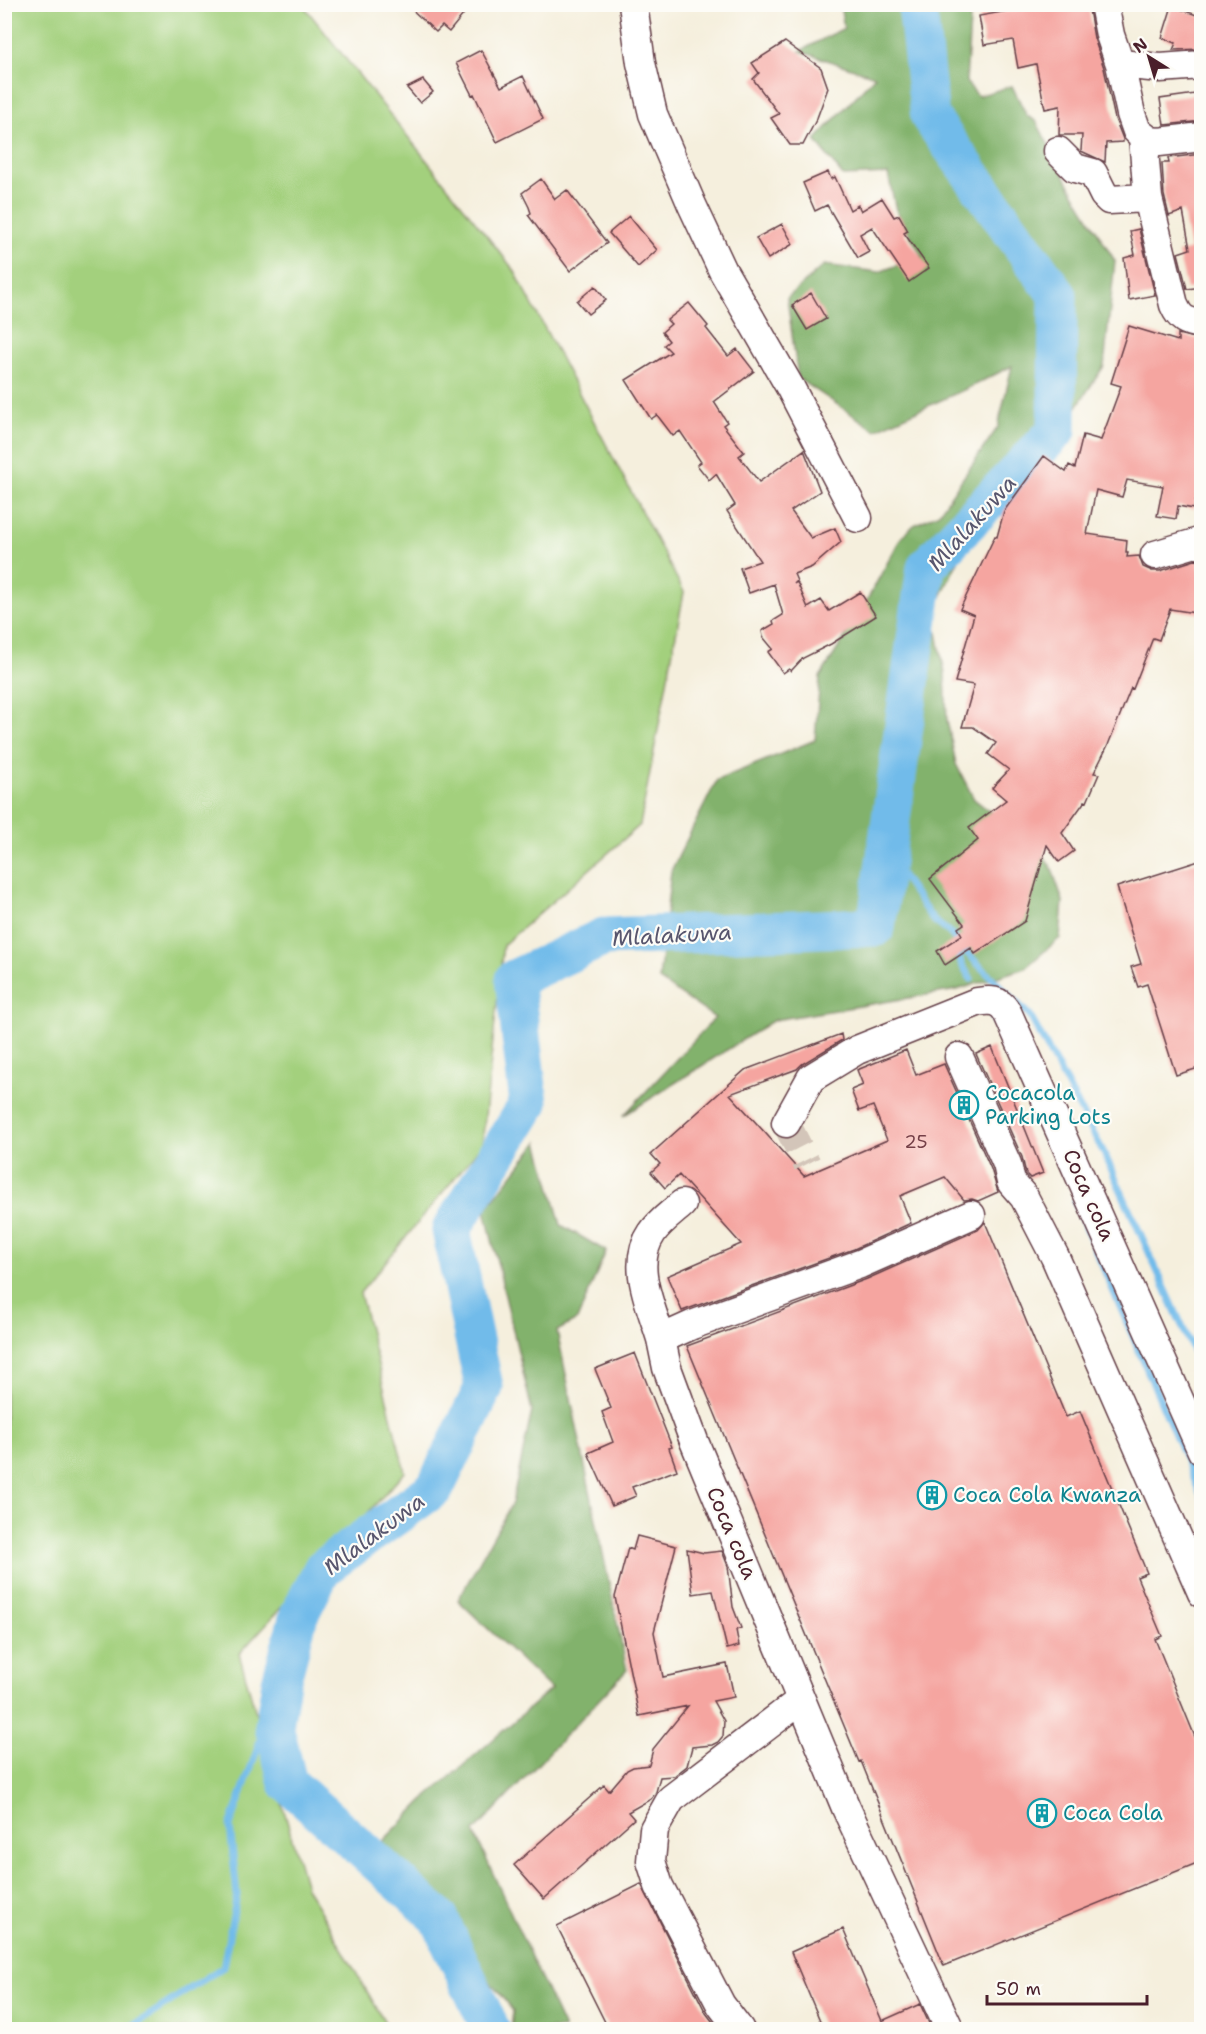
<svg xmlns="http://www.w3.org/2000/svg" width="1206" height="2034" font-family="'Shantell Sans',sans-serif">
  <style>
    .green { fill: #a3d07d; stroke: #767854; stroke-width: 1.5 }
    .forest { fill: #82b26c; stroke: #66684c; stroke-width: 1.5 }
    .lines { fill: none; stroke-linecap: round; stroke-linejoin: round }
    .stream { stroke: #71bbea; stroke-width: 7 }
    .river { stroke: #71bbea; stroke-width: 39 }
    .building { fill: #f5a5a0 }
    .minor-tunnel { stroke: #d3c5b9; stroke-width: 28; stroke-dasharray: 28 14; stroke-linecap: butt }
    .minor-casing { stroke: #643e46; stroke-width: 31 }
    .minor { stroke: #fff; stroke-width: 28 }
    .labels { text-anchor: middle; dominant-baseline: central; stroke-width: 4.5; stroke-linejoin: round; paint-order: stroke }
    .number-label { font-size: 18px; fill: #754048 }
    .culture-label { font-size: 21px; fill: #0d838f; stroke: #fdfcf7; text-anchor: start }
    .street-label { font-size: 21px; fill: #4a1f2b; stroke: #fdfcf7 }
    .water-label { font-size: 22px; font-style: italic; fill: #58566e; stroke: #fdfcf7 }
  </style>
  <rect width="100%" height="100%" fill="#fdfcf7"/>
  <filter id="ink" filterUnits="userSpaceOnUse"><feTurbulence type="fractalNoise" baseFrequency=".0167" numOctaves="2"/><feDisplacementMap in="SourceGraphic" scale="12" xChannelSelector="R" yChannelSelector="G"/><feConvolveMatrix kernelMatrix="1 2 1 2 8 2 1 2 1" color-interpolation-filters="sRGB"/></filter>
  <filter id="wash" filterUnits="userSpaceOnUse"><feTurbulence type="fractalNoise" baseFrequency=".008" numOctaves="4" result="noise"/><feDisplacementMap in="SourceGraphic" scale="24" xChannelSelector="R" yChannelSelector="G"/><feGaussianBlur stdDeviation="1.35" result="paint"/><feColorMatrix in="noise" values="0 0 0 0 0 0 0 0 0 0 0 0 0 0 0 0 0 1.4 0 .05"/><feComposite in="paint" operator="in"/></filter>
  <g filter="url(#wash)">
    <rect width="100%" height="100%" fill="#f5efdd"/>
    <path class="green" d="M 5,4 L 303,5 L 514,270 L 684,592 L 640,825 L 503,945 L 482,1145 L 360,1293 L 405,1472 L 239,1654 L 306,1887 L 389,2029 L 5,2029 Z"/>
    <path class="forest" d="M 840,5 L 971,5 L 966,82 L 978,96 L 1012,86 L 1027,116 L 1036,121 L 1071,188 L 1115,261 L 1104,366 L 1066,423 L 1057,442 L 1026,467 L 991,509 L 961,555 L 933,613 L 945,673 L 947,720 L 956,764 L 974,799 L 1037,848 L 1051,866 L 1063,901 L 1060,938 L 1025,968 L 957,990 L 774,1020 L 623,1116 L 715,1018 L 659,980 L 671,871 L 717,780 L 815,740 L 820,677 L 857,618 L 901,538 L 914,525 L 939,513 L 998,427 L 1012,366 L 968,388 L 875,430 L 798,378 L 787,298 L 824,265 L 879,272 L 922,256 L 896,210 L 888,174 L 843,176 L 815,140 L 875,76 L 800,51 L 844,28 Z
      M 538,1142 L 561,1225 L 606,1251 L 577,1320 L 557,1331 L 627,1670 L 474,1832 L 564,2029 L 511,2030 L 513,2011 L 439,1918 L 361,1863 L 428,1796 L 551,1689 L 458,1600 L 512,1503 L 532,1411 L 485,1210 Z"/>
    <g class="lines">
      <path class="stream" d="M 886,853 L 933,920 L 950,933 L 964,950 L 1030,1016 L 1104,1153 L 1202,1370
        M 957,949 L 961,963 L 971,979
        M 990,1011 L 1012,1058
        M 1075,1202 L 1202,1497
        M 127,2030 L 223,1967 L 237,1895 L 230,1826 L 256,1753 L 299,1615"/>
      <path class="river" d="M 491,2030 L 439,1918 L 288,1783 L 274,1726 L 281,1682 L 299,1615 L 323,1568 L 435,1488 L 484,1387 L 451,1230 L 529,1103 L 514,979 L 604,937 L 876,927 L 926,567 L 1057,430 L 1058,296 L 930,117 L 917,4"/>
    </g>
    <g id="blocks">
      <path class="building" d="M 406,4 L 472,4 L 449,32 L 442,26 L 436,32 Z
        M 1048,4 L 1088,4 L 1094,38 L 1104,68 L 1115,119 L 1123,139 L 1123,142 L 1106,143 L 1105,162 L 1081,151 L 1082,135 L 1059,135 L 1060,106 L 1045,109 L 1036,64 L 1018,68 L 1013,40 L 984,45 L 979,16 Z
        M 1172,6 L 1202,17 L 1202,49 L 1173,50 L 1176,43 L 1162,38 Z
        M 785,42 L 821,68 L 828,88 L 817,118 L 803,145 L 790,145 L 771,118 L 779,114 L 753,79 L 759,73 L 752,63 Z
        M 481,50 L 501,87 L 523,76 L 543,119 L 497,142 L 474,94 L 472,95 L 456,63 Z
        M 423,80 L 433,92 L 420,103 L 407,88 Z
        M 1202,93 L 1202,121 L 1164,125 L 1160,99 Z
        M 1202,154 L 1202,287 L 1187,289 L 1178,253 L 1190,249 L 1183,211 L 1169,216 L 1164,195 L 1162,163 L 1169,163 L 1168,158 Z
        M 828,172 L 831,179 L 835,177 L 850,210 L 858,205 L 861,211 L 882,198 L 894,217 L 899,215 L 908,231 L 904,233 L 929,268 L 909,282 L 872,227 L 860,234 L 869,252 L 858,258 L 827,205 L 815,211 L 803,183 Z
        M 541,179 L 555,199 L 567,190 L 607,243 L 570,271 L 528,215 L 531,213 L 529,207 L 522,193 Z
        M 629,216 L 657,250 L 638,267 L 609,233 Z
        M 782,224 L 793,244 L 768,259 L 756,238 Z
        M 1139,229 L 1155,295 L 1129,300 L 1124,258 L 1135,255 L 1130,231 Z
        M 595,286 L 606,300 L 588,314 L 577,301 Z
        M 811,293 L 826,319 L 807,330 L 792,305 Z
        M 689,303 L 708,326 L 706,328 L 728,356 L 737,349 L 754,371 L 714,402 L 727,422 L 723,425 L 744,452 L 739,456 L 759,482 L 804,450 L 820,491 L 791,511 L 811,538 L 835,528 L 841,542 L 812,567 L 794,574 L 797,581 L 794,584 L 797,582 L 808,608 L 821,600 L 829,611 L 860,592 L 876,616 L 831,644 L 803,658 L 791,671 L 789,669 L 783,673 L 768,652 L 773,649 L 763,637 L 762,631 L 774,624 L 773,621 L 783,615 L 774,584 L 749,593 L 740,568 L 760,561 L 727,511 L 735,505 L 716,474 L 709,480 L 697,465 L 701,462 L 680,431 L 673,436 L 657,415 L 651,419 L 626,380 L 671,352 L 664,345 L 669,341 L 662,332 L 671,324 L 667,320 Z
        M 1129,326 L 1178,341 L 1178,334 L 1202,340 L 1202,466 L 1194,509 L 1178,506 L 1176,519 L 1157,516 L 1163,486 L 1127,480 L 1122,497 L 1096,490 L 1087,534 L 1127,540 L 1126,552 L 1128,552 L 1127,557 L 1139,556 L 1143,567 L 1152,571 L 1160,571 L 1198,559 L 1202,579 L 1202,614 L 1170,609 L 1159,640 L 1153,638 L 1133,689 L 1131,688 L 1108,745 L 1094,773 L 1099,774 L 1087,802 L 1085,801 L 1062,833 L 1074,851 L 1059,862 L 1047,845 L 1025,921 L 975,954 L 971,948 L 945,965 L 937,951 L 962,935 L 958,928 L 964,924 L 930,879 L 978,840 L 969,828 L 1006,800 L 992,788 L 1009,770 L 988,754 L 996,743 L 973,727 L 962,727 L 974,685 L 955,682 L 974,615 L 960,609 L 995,536 L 997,537 L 1004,511 L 1044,456 L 1066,472 L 1069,465 L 1075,468 L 1083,435 L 1101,440 L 1121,386 L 1111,383 Z
        M 1202,860 L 1202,1067 L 1176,1075 L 1147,984 L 1138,987 L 1131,967 L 1141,964 L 1117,887 Z
        M 841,1034 L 842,1040 L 802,1064 L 797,1069 L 730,1094 L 804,1176 L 887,1140 L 873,1106 L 859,1111 L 851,1090 L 863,1085 L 857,1070 L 906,1050 L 916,1075 L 944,1064 L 991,1169 L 998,1192 L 978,1201 L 972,1199 L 964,1200 L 945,1177 L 900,1196 L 911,1223 L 854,1249 L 682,1311 L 667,1276 L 741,1244 L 679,1175 L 665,1188 L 651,1172 L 660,1164 L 651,1154 L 745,1070 Z
        M 992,1047 L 1043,1173 L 1030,1178 L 1026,1174 L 1022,1157 L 976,1054 Z
        M 985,1222 L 1066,1417 L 1080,1411 L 1147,1573 L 1137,1577 L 1162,1636 L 1155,1639 L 1202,1754 L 1202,1861 L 944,1966 L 861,1761 L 859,1762 L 687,1346 L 867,1279 L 978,1230 Z
        M 635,1353 L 672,1447 L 669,1448 L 677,1470 L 632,1487 L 636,1496 L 612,1506 L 588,1453 L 613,1442 L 602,1412 L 611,1408 L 595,1369 Z
        M 637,1536 L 676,1546 L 654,1632 L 663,1677 L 727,1664 L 734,1697 L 713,1701 L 724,1721 L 723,1736 L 718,1742 L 712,1745 L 692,1747 L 687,1766 L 674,1776 L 660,1777 L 656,1792 L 651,1799 L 628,1812 L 634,1819 L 544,1899 L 514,1865 L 604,1785 L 609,1791 L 627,1770 L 633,1767 L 649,1765 L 653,1749 L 688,1706 L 639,1716 L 615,1597 L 628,1548 L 633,1550 Z
        M 687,1549 L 704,1553 L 722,1551 L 728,1566 L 733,1607 L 741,1628 L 736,1630 L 739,1646 L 727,1649 L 713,1591 L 693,1594 Z
        M 641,1884 L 706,2013 L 719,2030 L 609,2030 L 557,1926 Z
        M 843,1929 L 882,2021 L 920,2004 L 932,2030 L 824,2030 L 791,1952 Z"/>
    </g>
  </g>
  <g filter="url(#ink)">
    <use href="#blocks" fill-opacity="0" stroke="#643e46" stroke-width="1.5"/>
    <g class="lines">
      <path class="minor-tunnel" d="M 786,1123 L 807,1164"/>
      <g class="minor-casing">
        <path id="minor" d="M 633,4 L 641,63 L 653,114 L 692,205 L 723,271 L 790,387 L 858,518
          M 1104,4 L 1110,35 L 1120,64 L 1131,114 L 1137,131 L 1150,141 L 1159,142 L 1202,137
          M 1120,64 L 1160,68 L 1202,65
          M 1143,137 L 1148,198 L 1174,305 C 1180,319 1186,322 1202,324
          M 1058,151 L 1075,168 L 1093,173 L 1104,195 L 1109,200 L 1148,198
          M 1155,555 L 1202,541
          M 959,1057 L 1007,1164 L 1011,1182 L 1024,1197 L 1055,1257 L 1202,1593
          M 786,1123 L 811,1078 L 857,1050 L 977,1002 C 990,1000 999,999 1007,1012 L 1202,1451
          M 661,1339 C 651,1305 630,1265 652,1233 C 659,1222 672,1213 682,1204
          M 740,2030 L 721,2005 L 659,1886 L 651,1861 L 654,1829 L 671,1799 L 801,1700
          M 950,2030 L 846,1808 L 694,1441 L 667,1368 L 661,1339 L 692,1325 L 860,1264 L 971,1215"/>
      </g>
      <use href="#minor" class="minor"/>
    </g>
  </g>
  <defs>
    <g id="building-ring" transform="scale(1.5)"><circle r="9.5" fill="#fdfcf7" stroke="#0f9aa8" stroke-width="1.5"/><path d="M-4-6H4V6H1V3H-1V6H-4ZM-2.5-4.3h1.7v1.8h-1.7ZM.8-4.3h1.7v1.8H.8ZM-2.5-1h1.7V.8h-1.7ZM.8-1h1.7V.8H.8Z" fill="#0f9aa8"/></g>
  </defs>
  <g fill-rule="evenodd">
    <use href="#building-ring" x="964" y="1105"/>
    <use href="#building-ring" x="932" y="1495"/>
    <use href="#building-ring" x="1042" y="1813"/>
  </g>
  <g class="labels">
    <g class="number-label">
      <text x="916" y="1142">25</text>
    </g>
    <g class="culture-label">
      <text x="985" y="1093">Cocacola<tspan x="985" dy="24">Parking Lots</tspan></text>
      <text x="953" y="1495">Coca Cola Kwanza</text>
      <text x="1063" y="1813">Coca Cola</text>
    </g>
    <g class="street-label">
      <text transform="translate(1089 1195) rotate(66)">Coca cola</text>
      <text transform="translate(732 1533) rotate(67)">Coca cola</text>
    </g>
    <g class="water-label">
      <text transform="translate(972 523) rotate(-48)">Mlalakuwa</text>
      <text transform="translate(672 935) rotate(-3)">Mlalakuwa</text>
      <text transform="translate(374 1534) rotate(-37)">Mlalakuwa</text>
    </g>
  </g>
  <rect width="1206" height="2034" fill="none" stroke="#fdfcf7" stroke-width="24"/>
  <g transform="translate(1149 57) rotate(323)" stroke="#fdfcf7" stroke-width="4.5" paint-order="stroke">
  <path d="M0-4.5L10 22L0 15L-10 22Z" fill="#4a1f2b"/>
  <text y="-9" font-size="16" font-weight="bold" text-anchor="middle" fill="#4a1f2b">N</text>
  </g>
  <path d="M987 1995v9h160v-9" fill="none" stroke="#4a1f2b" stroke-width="3"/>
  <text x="996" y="1995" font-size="18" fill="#4a1f2b" stroke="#fdfcf7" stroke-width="4.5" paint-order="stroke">50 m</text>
</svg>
